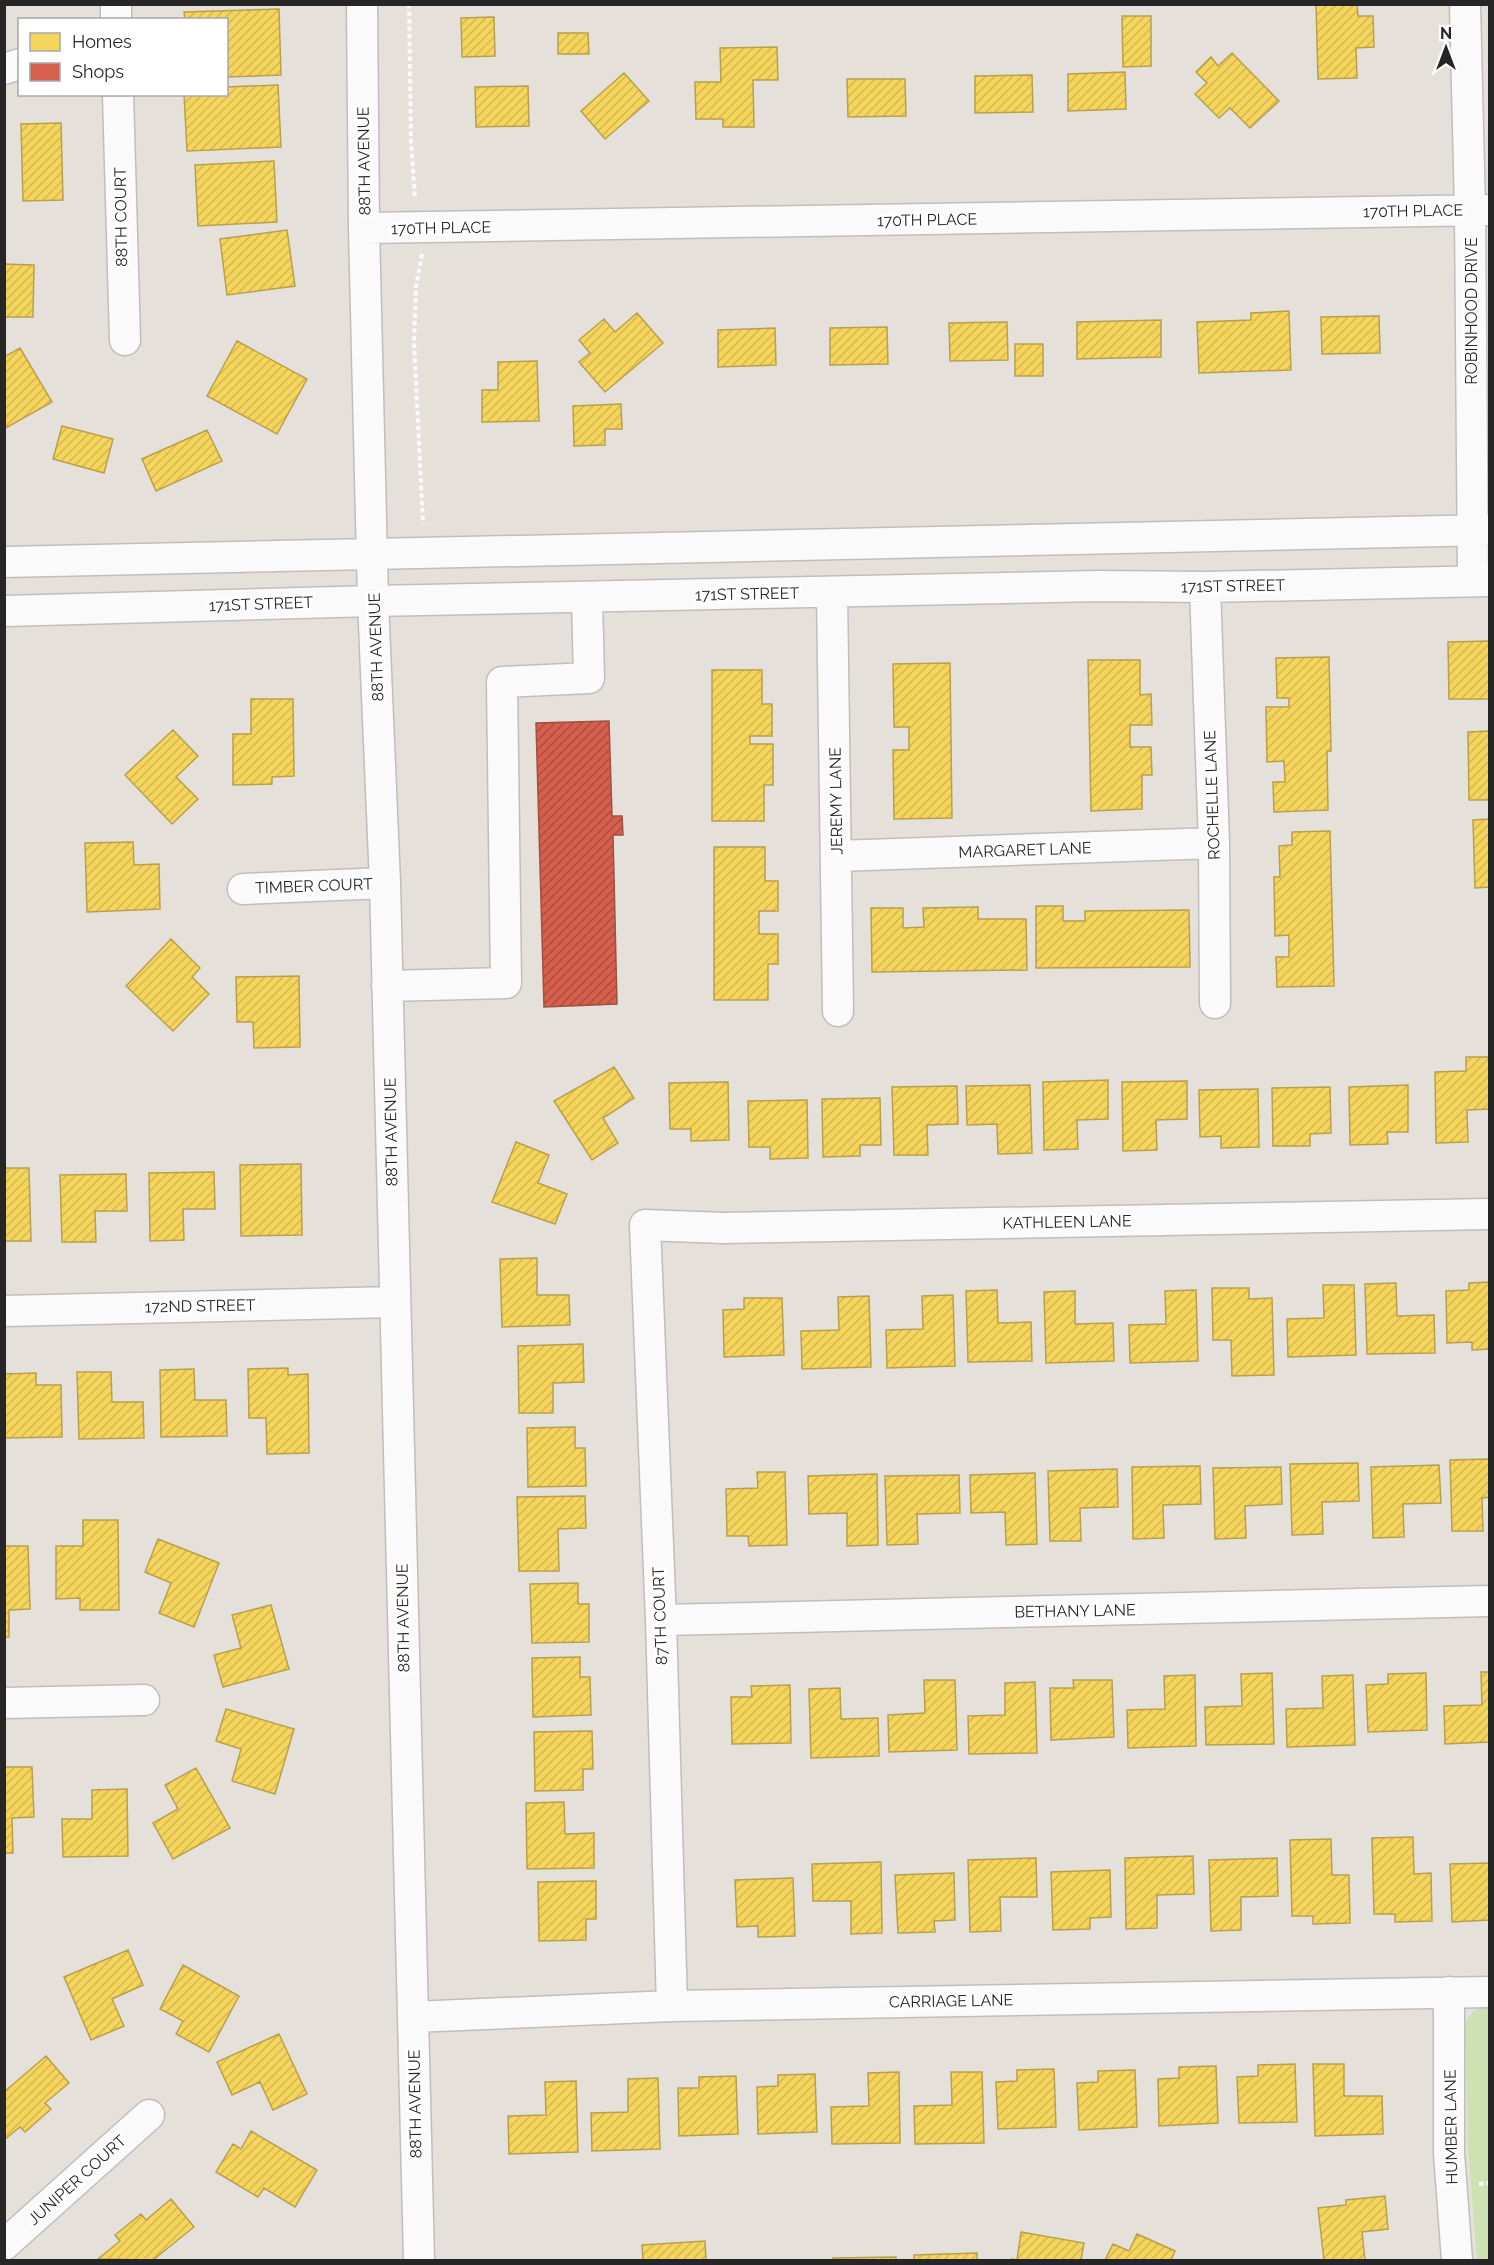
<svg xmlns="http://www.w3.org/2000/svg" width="1494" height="2265" font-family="Raleway,sans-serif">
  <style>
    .park { fill: #cde1b3 }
    .homes { fill: url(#homes-hatch); stroke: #b8a04c; stroke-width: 1.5 }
    .shops { fill: url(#shops-hatch); stroke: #a14f41; stroke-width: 1.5 }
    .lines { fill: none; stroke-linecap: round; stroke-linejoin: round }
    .minor-casing { stroke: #bfbdbd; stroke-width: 33 }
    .path { stroke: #fbfafa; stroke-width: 4; stroke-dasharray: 4.5 3; stroke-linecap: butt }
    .minor { stroke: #fbfafa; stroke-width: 30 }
    .labels { text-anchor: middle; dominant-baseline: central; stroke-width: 6; stroke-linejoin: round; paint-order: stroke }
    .street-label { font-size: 16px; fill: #262626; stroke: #fff }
  </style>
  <defs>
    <pattern id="homes-hatch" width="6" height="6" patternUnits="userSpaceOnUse" patternTransform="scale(1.5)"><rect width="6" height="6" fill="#f6d55c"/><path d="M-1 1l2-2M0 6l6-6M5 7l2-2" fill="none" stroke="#d3b750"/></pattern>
    <pattern id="shops-hatch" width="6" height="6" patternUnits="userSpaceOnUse" patternTransform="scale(1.5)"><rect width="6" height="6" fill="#d6604d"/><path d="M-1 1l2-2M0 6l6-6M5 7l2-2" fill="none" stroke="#ad4f40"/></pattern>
  </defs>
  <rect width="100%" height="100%" fill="#e6e0db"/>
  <path class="park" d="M 1489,2006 L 1489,2260 L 1477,2260 L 1468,2148 L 1465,2025 C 1471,2012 1475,2008 1489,2006 Z"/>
  <path class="homes" d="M 1316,4 L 1357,4 L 1358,16 L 1373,16 L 1374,47 L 1356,48 L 1357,78 L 1318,79 Z
    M 279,9 L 281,75 L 226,77 L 226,20 L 185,20 L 184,12 Z
    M 1122,16 L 1151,16 L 1151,66 L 1123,67 Z
    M 494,17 L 495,56 L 462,57 L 461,18 Z
    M 558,33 L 588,33 L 589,54 L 558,54 Z
    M 777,47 L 778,80 L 753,80 L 754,127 L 723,127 L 723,119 L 696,119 L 695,82 L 721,82 L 720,48 Z
    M 1232,53 L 1279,101 L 1250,128 L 1230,108 L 1219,118 L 1195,94 L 1207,83 L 1196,72 L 1211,57 L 1218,66 Z
    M 1125,72 L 1126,109 L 1068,111 L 1068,74 Z
    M 624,73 L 649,101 L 605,139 L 581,111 Z
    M 1032,75 L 1033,112 L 975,113 L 975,76 Z
    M 847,79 L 905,79 L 906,116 L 848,117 Z
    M 278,85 L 281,147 L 187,151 L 184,94 L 226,94 L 226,87 Z
    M 528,86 L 529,126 L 476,127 L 475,87 Z
    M 61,123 L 63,200 L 23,201 L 21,124 Z
    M 274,161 L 277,222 L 198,226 L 195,165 Z
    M 287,230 L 295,286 L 227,295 L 220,239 Z
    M 4,264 L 34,265 L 33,317 L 4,317 Z
    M 1289,311 L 1291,370 L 1199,373 L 1197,322 L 1251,320 L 1251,313 Z
    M 637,313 L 663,343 L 605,392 L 579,362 L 590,353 L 579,340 L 604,319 L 615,332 Z
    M 1379,316 L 1380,353 L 1322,354 L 1321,317 Z
    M 1161,320 L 1161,357 L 1077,359 L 1077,322 Z
    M 1007,322 L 1008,360 L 950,361 L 949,323 Z
    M 887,327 L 888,364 L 830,365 L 830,328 Z
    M 775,328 L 776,365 L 718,367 L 718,330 Z
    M 237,341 L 307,379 L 277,434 L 207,396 Z
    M 1015,344 L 1043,344 L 1043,376 L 1015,376 Z
    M 20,348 L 52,402 L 4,429 L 4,357 Z
    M 537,361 L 539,421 L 482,422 L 482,390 L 498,390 L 498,362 Z
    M 621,404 L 622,429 L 605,429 L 605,445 L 574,446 L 573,406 Z
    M 62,426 L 113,439 L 104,473 L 53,459 Z
    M 207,430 L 222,461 L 156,491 L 142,459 Z
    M 1490,641 L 1490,699 L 1449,699 L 1448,642 Z
    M 1329,657 L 1331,751 L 1327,751 L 1328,810 L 1274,812 L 1273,782 L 1285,782 L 1284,761 L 1267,762 L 1266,707 L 1289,707 L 1289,698 L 1277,698 L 1276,658 Z
    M 1088,660 L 1140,660 L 1140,695 L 1151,694 L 1152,725 L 1130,725 L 1130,747 L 1151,747 L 1152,775 L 1142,775 L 1142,809 L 1091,811 Z
    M 950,663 L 952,818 L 894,819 L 893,750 L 909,750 L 909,727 L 894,727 L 893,664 Z
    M 712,670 L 762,670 L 762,704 L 772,704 L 772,736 L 750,736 L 750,744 L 773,744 L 773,785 L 764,785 L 764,821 L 712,821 Z
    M 251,699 L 293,699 L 294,776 L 272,777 L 272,784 L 233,785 L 233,734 L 251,734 Z
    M 173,730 L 198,756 L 176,777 L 198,799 L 172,824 L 125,775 Z
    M 1490,731 L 1490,800 L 1469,800 L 1468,732 Z
    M 1490,819 L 1490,887 L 1475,888 L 1473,820 Z
    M 1330,831 L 1334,986 L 1277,987 L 1276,957 L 1289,957 L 1289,935 L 1275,936 L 1274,877 L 1280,877 L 1279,846 L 1292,845 L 1292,832 Z
    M 133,842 L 134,865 L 159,864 L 160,909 L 87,912 L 85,843 Z
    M 714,847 L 765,847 L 765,881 L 778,881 L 778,911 L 759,911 L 759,934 L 778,934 L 778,964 L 768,964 L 768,1000 L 714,1000 Z
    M 1036,906 L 1063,906 L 1063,921 L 1085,921 L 1085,911 L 1189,910 L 1190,967 L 1036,968 Z
    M 978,907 L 978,919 L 1026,919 L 1027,970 L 872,972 L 871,908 L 903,908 L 903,928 L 924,927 L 923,908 Z
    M 171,939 L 200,968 L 192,977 L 209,994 L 173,1031 L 126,986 Z
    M 299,976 L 300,1047 L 254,1048 L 253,1022 L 237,1022 L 236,977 Z
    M 1466,1057 L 1490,1057 L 1490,1109 L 1467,1110 L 1468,1142 L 1436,1143 L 1435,1072 L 1466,1071 Z
    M 614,1067 L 634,1098 L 603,1118 L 618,1143 L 592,1160 L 554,1101 Z
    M 1108,1080 L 1108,1119 L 1077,1120 L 1078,1149 L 1044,1150 L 1043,1082 Z
    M 1187,1081 L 1187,1119 L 1156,1120 L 1157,1150 L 1123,1151 L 1122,1082 Z
    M 728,1082 L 729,1140 L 691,1141 L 691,1129 L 670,1129 L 669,1083 Z
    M 1030,1085 L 1032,1153 L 998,1154 L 997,1124 L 967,1125 L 966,1086 Z
    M 1408,1085 L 1408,1132 L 1387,1132 L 1388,1144 L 1350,1145 L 1349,1087 Z
    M 957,1086 L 958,1124 L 927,1125 L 928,1155 L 894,1155 L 892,1087 Z
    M 1330,1087 L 1331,1133 L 1310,1134 L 1310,1146 L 1273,1146 L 1272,1088 Z
    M 1258,1089 L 1259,1147 L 1221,1148 L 1221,1136 L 1200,1137 L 1199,1090 Z
    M 880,1098 L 881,1145 L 860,1145 L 860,1156 L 823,1157 L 822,1099 Z
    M 807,1100 L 808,1158 L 770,1159 L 770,1147 L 749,1147 L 748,1101 Z
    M 516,1142 L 549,1155 L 538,1183 L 567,1194 L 555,1224 L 492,1202 Z
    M 301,1164 L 302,1235 L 241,1236 L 240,1165 Z
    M 4,1168 L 29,1168 L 31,1241 L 4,1241 Z
    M 214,1172 L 215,1209 L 183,1209 L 184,1240 L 150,1241 L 149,1173 Z
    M 126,1174 L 127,1211 L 95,1211 L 96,1242 L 62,1242 L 60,1175 Z
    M 537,1258 L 537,1295 L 569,1295 L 570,1325 L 502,1327 L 500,1259 Z
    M 1490,1282 L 1490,1349 L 1472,1350 L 1472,1342 L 1447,1343 L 1446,1291 L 1469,1290 L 1469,1283 Z
    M 1396,1283 L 1397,1316 L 1434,1315 L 1435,1353 L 1367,1354 L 1365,1284 Z
    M 1323,1285 L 1354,1285 L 1356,1355 L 1288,1357 L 1287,1319 L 1324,1318 Z
    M 1212,1288 L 1249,1288 L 1249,1299 L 1272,1298 L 1274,1375 L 1232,1376 L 1231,1340 L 1213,1340 Z
    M 997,1290 L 998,1323 L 1031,1322 L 1032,1361 L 968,1362 L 966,1291 Z
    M 1196,1290 L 1198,1361 L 1130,1363 L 1129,1325 L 1166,1324 L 1165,1291 Z
    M 1075,1291 L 1075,1324 L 1113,1323 L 1114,1361 L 1046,1363 L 1044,1292 Z
    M 953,1295 L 955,1366 L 887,1368 L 886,1330 L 923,1329 L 922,1296 Z
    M 869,1296 L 871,1367 L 802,1369 L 801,1331 L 839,1330 L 838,1297 Z
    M 744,1298 L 782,1298 L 784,1355 L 724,1357 L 723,1310 L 744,1309 Z
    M 583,1344 L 584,1382 L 553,1383 L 553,1413 L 519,1413 L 518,1346 Z
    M 288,1368 L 288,1375 L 308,1374 L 309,1453 L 267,1454 L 266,1418 L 249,1418 L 248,1369 Z
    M 194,1369 L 195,1400 L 226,1400 L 227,1436 L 161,1437 L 160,1370 Z
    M 77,1372 L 111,1372 L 112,1402 L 143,1402 L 144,1438 L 79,1439 Z
    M 36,1373 L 36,1385 L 61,1385 L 62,1437 L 4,1438 L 4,1374 Z
    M 575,1427 L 575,1448 L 585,1448 L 586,1486 L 528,1487 L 527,1428 Z
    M 1490,1459 L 1490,1497 L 1482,1498 L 1483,1531 L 1452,1531 L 1450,1460 Z
    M 1358,1463 L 1359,1501 L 1322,1502 L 1323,1534 L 1292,1535 L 1290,1464 Z
    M 1439,1465 L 1441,1503 L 1403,1504 L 1404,1537 L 1373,1538 L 1371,1467 Z
    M 1200,1466 L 1201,1504 L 1163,1505 L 1164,1538 L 1133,1539 L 1132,1467 Z
    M 1281,1467 L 1282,1504 L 1245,1506 L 1246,1538 L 1215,1539 L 1213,1468 Z
    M 1117,1469 L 1118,1507 L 1080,1508 L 1081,1541 L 1050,1541 L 1048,1471 Z
    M 757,1472 L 785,1472 L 787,1545 L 749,1546 L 748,1536 L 727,1536 L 726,1489 L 758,1488 Z
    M 1035,1473 L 1037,1544 L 1006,1545 L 1005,1512 L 971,1513 L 970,1475 Z
    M 877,1474 L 878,1545 L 847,1546 L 847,1513 L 809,1514 L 808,1476 Z
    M 959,1475 L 960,1513 L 917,1514 L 918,1544 L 887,1545 L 885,1476 Z
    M 585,1496 L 586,1528 L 558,1529 L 559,1571 L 519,1571 L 517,1497 Z
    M 83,1520 L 118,1520 L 119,1610 L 80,1610 L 80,1598 L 56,1599 L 56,1546 L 83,1546 Z
    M 158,1539 L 219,1563 L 194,1627 L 159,1613 L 171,1583 L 145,1572 Z
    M 4,1546 L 28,1546 L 30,1609 L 9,1610 L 9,1637 L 4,1637 Z
    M 578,1583 L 578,1604 L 589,1604 L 589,1642 L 532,1643 L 530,1584 Z
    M 271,1605 L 289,1669 L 223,1687 L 214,1655 L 241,1648 L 232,1615 Z
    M 580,1657 L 580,1677 L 590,1677 L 591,1715 L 533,1717 L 532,1658 Z
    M 1481,1672 L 1490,1672 L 1490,1742 L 1445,1744 L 1444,1706 L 1482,1705 Z
    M 1272,1673 L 1274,1744 L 1206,1745 L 1205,1707 L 1242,1706 L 1241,1674 Z
    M 1426,1673 L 1427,1730 L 1368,1732 L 1366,1685 L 1388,1684 L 1388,1674 Z
    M 1195,1675 L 1196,1746 L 1128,1748 L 1127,1710 L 1165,1709 L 1164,1676 Z
    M 1353,1675 L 1355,1745 L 1287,1747 L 1286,1709 L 1323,1708 L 1322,1676 Z
    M 924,1680 L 955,1680 L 957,1750 L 889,1752 L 888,1715 L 925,1713 Z
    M 1073,1680 L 1112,1680 L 1114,1737 L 1051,1740 L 1050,1688 L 1074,1688 Z
    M 1035,1682 L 1037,1753 L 969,1754 L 968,1716 L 1005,1715 L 1005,1683 Z
    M 790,1685 L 791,1743 L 732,1744 L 731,1697 L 752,1697 L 751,1686 Z
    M 840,1688 L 841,1719 L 878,1718 L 879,1756 L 811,1758 L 809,1689 Z
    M 226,1709 L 294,1729 L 275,1794 L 232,1781 L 241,1749 L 216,1741 Z
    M 592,1731 L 593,1769 L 583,1769 L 583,1790 L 535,1791 L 534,1732 Z
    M 4,1767 L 32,1767 L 34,1817 L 12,1818 L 13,1853 L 4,1853 Z
    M 196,1768 L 230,1828 L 173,1859 L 153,1823 L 178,1809 L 165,1785 Z
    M 127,1789 L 128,1856 L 63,1857 L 62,1819 L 92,1819 L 92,1790 Z
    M 564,1802 L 565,1834 L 594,1833 L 594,1868 L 527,1869 L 526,1803 Z
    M 1413,1837 L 1414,1874 L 1431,1873 L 1432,1921 L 1395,1922 L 1395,1914 L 1374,1914 L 1372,1838 Z
    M 1331,1839 L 1332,1875 L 1349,1875 L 1350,1923 L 1313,1924 L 1313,1916 L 1292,1916 L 1290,1840 Z
    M 1193,1856 L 1194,1894 L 1157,1895 L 1157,1928 L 1126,1929 L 1125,1858 Z
    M 1036,1858 L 1037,1897 L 1000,1897 L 1001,1931 L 970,1932 L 968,1860 Z
    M 1277,1858 L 1278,1896 L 1241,1897 L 1241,1930 L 1211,1931 L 1209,1860 Z
    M 881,1862 L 882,1933 L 851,1934 L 851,1901 L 813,1901 L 812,1864 Z
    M 1490,1863 L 1489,1920 L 1452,1922 L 1450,1864 Z
    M 1110,1870 L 1111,1917 L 1090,1918 L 1090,1929 L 1053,1930 L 1051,1872 Z
    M 954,1873 L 955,1920 L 934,1921 L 935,1932 L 898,1933 L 895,1875 Z
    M 793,1878 L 795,1936 L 758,1937 L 758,1926 L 737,1927 L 735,1880 Z
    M 596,1881 L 596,1919 L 586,1919 L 586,1940 L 539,1941 L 538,1882 Z
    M 128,1950 L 143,1985 L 112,1999 L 124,2026 L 91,2040 L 64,1977 Z
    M 183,1965 L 239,1996 L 209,2052 L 176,2034 L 183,2021 L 160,2009 Z
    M 279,2034 L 307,2094 L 273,2110 L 260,2082 L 232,2095 L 217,2062 Z
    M 46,2056 L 69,2083 L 45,2103 L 51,2109 L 25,2132 L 20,2127 L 4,2140 L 4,2092 Z
    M 1295,2064 L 1297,2122 L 1239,2123 L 1237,2077 L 1258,2076 L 1258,2065 Z
    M 1313,2064 L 1344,2064 L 1344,2096 L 1382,2096 L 1383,2134 L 1315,2136 Z
    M 1216,2066 L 1218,2123 L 1159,2126 L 1158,2079 L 1179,2078 L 1179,2067 Z
    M 1054,2069 L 1056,2127 L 998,2129 L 996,2082 L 1017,2081 L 1017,2070 Z
    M 1135,2070 L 1137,2127 L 1079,2130 L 1077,2083 L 1098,2082 L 1098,2071 Z
    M 899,2072 L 900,2143 L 832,2144 L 831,2107 L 869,2106 L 868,2073 Z
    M 951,2072 L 982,2072 L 984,2143 L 915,2144 L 914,2106 L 952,2105 Z
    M 815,2074 L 817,2132 L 758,2134 L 757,2087 L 778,2086 L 778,2075 Z
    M 736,2076 L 738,2134 L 679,2136 L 678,2088 L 699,2088 L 699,2077 Z
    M 658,2078 L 660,2149 L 592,2151 L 591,2113 L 628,2112 L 628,2079 Z
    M 576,2081 L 578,2152 L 509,2154 L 508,2116 L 546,2115 L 545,2082 Z
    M 251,2131 L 317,2170 L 295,2207 L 264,2188 L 258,2197 L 216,2172 L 233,2144 L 241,2149 Z
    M 1385,2196 L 1388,2229 L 1362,2232 L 1365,2260 L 1324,2260 L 1318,2208 L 1346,2205 L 1346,2200 Z
    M 171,2199 L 194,2227 L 153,2260 L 98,2259 L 120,2241 L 115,2235 L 141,2214 L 146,2220 Z
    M 1021,2232 L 1084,2243 L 1081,2260 L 1012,2260 L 1012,2259 L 1017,2260 Z
    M 1137,2234 L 1175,2251 L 1171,2260 L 1105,2260 L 1113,2244 L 1129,2251 Z
    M 705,2241 L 706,2260 L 643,2260 L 642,2245 Z
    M 977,2253 L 977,2260 L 914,2260 L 914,2255 Z
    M 896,2257 L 896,2260 L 833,2260 L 833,2258 Z"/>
  <path class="shops" d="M 609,721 L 612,816 L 622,816 L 623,835 L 613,835 L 617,1004 L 544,1007 L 536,723 Z"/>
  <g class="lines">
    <g class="minor-casing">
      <path id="minor" d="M 116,4 L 116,20
        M 362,4 L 364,228 L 373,601 L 385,883 L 419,2260
        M 1465,4 L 1470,210 L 1473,581
        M 4,69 L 20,64
        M 118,94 L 125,340
        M 364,228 L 1490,210
        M 4,562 L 1490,530
        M 1205,587 L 1214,843 L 1215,1003
        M 832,592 L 838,1011
        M 4,611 L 373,601 L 1099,586 L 1205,587 L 1490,581
        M 837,856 L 1214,843
        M 243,889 L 385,883
        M 387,986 L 506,983 L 502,682 L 589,678 L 587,598
        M 4,1311 L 395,1302
        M 661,1620 L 1490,1601
        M 4,1703 L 144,1700
        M 1449,1992 L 1449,2153 L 1457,2260
        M 672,2006 L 661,1620 L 645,1225 L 724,1228 L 1490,1214
        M 413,2017 L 672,2006 L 1490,1992
        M 4,2245 L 149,2115"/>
    </g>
    <path class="path" d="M 409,4 L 411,141 L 415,199
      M 422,254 L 416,287 L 414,342 L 423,524
      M 1479,2184 L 1490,2183"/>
    <use href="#minor" class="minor"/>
  </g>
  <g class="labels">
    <g class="street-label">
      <text transform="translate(364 161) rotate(-91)">88TH AVENUE</text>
      <text transform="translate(1413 211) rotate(-1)">170TH PLACE</text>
      <text transform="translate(121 217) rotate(-91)">88TH COURT</text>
      <text transform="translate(927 220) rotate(-1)">170TH PLACE</text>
      <text transform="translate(441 228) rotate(-1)">170TH PLACE</text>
      <text transform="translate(1471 311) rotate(-90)">ROBINHOOD DRIVE</text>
      <text transform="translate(1233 586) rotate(-1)">171ST STREET</text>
      <text transform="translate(747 594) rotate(-1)">171ST STREET</text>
      <text transform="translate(261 604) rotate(-2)">171ST STREET</text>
      <text transform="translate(376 647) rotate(-92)">88TH AVENUE</text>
      <text transform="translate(1212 795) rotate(-92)">ROCHELLE LANE</text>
      <text transform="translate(836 801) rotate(-91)">JEREMY LANE</text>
      <text transform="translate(1025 850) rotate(-2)">MARGARET LANE</text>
      <text transform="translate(314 886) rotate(-2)">TIMBER COURT</text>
      <text transform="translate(391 1132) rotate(-91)">88TH AVENUE</text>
      <text transform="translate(1067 1222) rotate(-1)">KATHLEEN LANE</text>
      <text transform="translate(200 1306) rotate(-1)">172ND STREET</text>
      <text transform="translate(1075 1611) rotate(-1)">BETHANY LANE</text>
      <text transform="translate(660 1616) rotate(-92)">87TH COURT</text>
      <text transform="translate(403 1618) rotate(-91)">88TH AVENUE</text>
      <text transform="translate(951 2001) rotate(-1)">CARRIAGE LANE</text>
      <text transform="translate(415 2104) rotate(-91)">88TH AVENUE</text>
      <text transform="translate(1451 2127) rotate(-91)">HUMBER LANE</text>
      <text transform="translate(77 2180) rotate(-42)">JUNIPER COURT</text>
    </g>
  </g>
  <rect width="1494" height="2265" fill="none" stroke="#262626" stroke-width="12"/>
  <rect x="18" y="18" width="210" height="78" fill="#ffffff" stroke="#a8a8a8" stroke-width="1.5"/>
  <rect x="30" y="33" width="30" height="18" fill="#f6d55c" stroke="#a8a8a8" stroke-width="1.5"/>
  <text x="72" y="48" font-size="18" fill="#262626">Homes</text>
  <rect x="30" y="63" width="30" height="18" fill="#d6604d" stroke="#a8a8a8" stroke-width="1.5"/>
  <text x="72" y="78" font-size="18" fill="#262626">Shops</text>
  <g transform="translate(1446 48)" stroke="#ffffff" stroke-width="4.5" paint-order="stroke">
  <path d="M0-4.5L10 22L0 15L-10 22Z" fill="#262626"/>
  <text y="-9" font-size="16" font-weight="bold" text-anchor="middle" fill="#262626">N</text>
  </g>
</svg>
